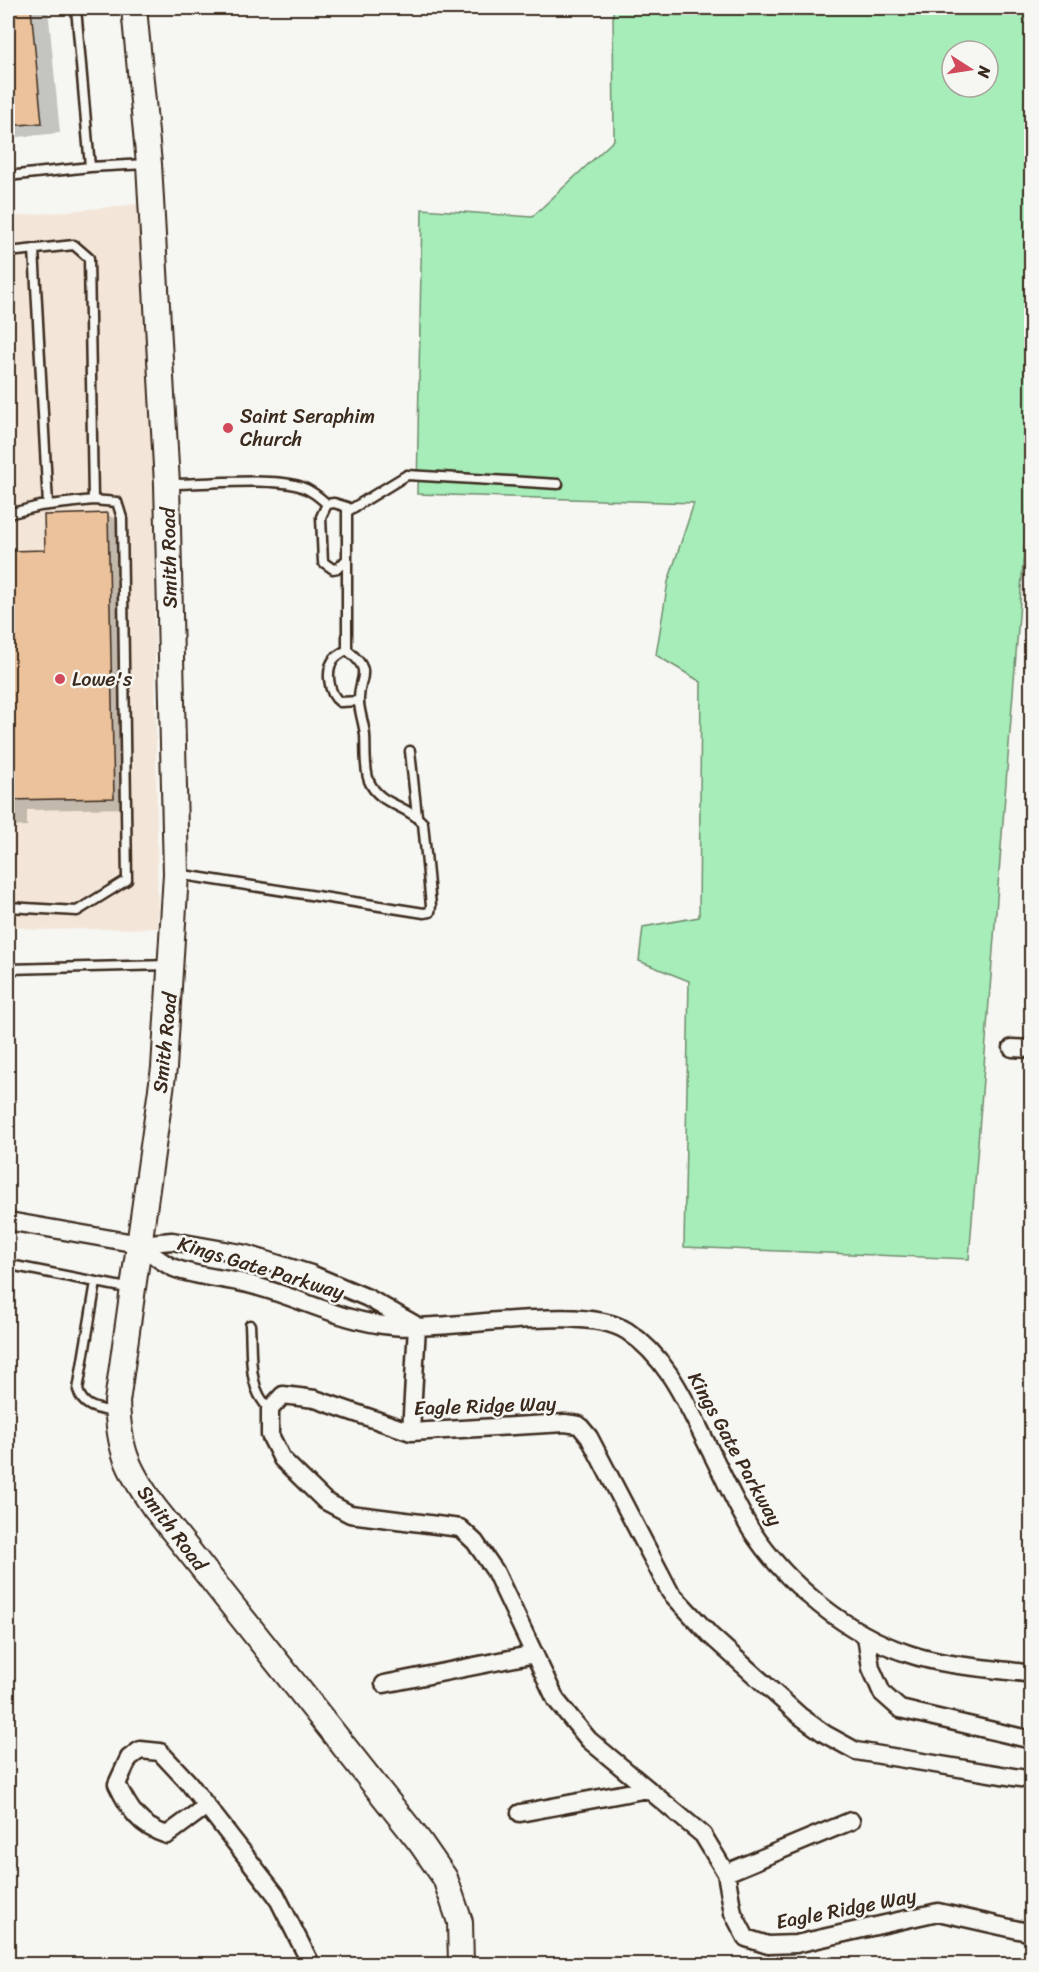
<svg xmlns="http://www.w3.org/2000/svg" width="1039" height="1972" font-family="Sriracha,sans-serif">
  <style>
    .built { fill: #f3e6d8 }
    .green { fill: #a6edba; stroke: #708c6c; stroke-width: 1.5; fill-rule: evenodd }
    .shadow { fill: #0003 }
    .building { fill: #ebc29b; stroke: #3b2a1e; stroke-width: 1.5 }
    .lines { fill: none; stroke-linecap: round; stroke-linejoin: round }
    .lane-casing { stroke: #3b2a1e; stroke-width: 13 }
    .street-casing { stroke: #3b2a1e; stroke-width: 21 }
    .secondary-casing { stroke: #3b2a1e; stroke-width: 28 }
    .lane { stroke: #f6f6f2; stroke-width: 8 }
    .street { stroke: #f6f6f2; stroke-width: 16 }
    .secondary { stroke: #f6f6f2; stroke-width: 24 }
    .poi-dot { fill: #d1495b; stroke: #f6f6f2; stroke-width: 2 }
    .labels { text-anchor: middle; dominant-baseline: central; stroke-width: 5; stroke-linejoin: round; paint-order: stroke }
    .poi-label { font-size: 20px; fill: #3b2a1e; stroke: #f6f6f2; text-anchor: start }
    .street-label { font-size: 20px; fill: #3b2a1e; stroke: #f6f6f2 }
  </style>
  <rect width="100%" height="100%" fill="#f6f6f2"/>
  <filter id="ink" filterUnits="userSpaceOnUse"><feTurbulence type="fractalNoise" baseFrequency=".0167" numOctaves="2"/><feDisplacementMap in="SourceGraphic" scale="12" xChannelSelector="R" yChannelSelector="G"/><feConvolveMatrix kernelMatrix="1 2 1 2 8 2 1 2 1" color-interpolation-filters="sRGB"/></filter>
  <g filter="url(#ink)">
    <path class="built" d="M 141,204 L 153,458 L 158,928 L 34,930 L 8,925 L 8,217 Z"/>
    <path class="green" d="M 613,8 L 1031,8 L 1031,461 L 969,1259 L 684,1247 L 689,981 L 639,961 L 643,927 L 699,917 L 701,682 L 656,655 L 668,582 L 694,503 L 417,494 L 422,209 L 532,217 L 614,140 ZM 952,51 L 988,51 L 988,87 L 952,87 Z"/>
    <path class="shadow" d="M 8,8 L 48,8 L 60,133 L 8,138 Z
      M 108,515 L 126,525 L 132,808 L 27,810 L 27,826 L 8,827 L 8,553 L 47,552 Z"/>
    <path class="building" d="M 8,8 L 31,8 L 42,123 L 8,126 Z
      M 108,513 L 114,798 L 8,800 L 8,551 L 45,550 L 44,515 Z"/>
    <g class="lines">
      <g class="lane-casing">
        <path id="lane" d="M 90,167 L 146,164
          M 8,176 L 90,167 L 76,8
          M 34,249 L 48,505
          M 8,252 L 74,245 L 89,258 L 93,500 L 40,506 L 8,514
          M 168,484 C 201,484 270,477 299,486 C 311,490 318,496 327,504 L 334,503 L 347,507 L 347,650 C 376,673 357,677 359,703 C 360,714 364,724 365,735 C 366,749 364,768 369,781 C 379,805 407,805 423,823 L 431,906 L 430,912 L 424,913 L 177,874
          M 327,504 L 321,517 L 323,562 L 333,569 L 338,568 L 347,559
          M 348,511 L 407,475 L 558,484
          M 347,650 C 343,652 338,655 335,658 C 325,668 328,694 340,702 L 359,701
          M 410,751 L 417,816
          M 8,907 L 77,911 L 127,880 L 122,518 L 117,502 L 93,500
          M 8,969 L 169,965
          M 10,1265 L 132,1289
          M 96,1282 L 78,1390 C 83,1408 98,1409 114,1412
          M 250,1325 C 252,1352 247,1390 270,1409"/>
      </g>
      <g class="street-casing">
        <path id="street" d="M 1012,1048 L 1032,1049
          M 8,1221 L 139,1244 L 172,1241 L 246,1254 L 311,1274 L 368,1298 L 414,1324
          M 139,1244 C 150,1252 162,1263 174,1268 C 197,1277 224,1278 248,1284 C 297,1296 342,1322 392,1326 C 450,1332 583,1302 627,1331 C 669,1359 687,1405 709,1448 C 723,1475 735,1504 751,1530 C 787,1585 847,1634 909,1654 C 947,1667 992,1668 1032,1674
          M 411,1432 L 417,1326
          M 866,1636 L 871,1668 L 882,1693 L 900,1709 L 1032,1740
          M 384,1684 L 535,1654
          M 1032,1780 L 856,1751 L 825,1734 L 800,1716 L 710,1635 L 670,1592 L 589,1437 L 579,1425 L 565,1423 L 411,1432 L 315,1399 L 283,1395 L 270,1409 L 270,1435 L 282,1459 L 325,1501 L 350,1514 L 460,1528 L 475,1542 L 495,1571 L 556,1700 L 589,1740 L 703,1835 L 726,1873 L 733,1913 L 746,1938 L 768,1945 L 796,1944 L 938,1912 L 1032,1933
          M 205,1807 L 167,1835 C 139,1826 129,1809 117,1784 L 129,1758 L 140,1750 L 160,1752 L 188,1782 L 276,1895 L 311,1964
          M 520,1813 L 648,1789
          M 726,1873 L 851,1821"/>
      </g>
      <g class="secondary-casing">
        <path id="secondary" d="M 134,8 L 149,164 L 167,484 L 176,874 L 164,1068 L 117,1402 C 119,1450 127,1468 154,1507 L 420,1842 L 445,1878 L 460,1922 L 461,1964"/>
      </g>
      <use href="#lane" class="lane"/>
      <use href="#street" class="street"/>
      <use href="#secondary" class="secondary"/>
    </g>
  </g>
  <g class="poi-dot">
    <circle cx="228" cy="428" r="6"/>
    <circle cx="60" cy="679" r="6"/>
  </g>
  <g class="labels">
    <g class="poi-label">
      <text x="240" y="416">Saint Seraphim<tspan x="240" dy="23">Church</tspan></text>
      <text x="72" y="679">Lowe's</text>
    </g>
    <g class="street-label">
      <text transform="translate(169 558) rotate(-91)">Smith Road</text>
      <text transform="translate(165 1043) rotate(-84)">Smith Road</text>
      <text transform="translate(261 1268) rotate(17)">Kings Gate Parkway</text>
      <text transform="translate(485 1406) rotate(-2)">Eagle Ridge Way</text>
      <text transform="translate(735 1449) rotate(61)">Kings Gate Parkway</text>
      <text transform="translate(172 1528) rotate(53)">Smith Road</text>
      <text transform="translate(846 1909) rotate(-11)">Eagle Ridge Way</text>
    </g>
  </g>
  <rect width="1039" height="1972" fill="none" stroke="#f6f6f2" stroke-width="30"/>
  <rect x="15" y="15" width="1009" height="1942" fill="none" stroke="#3b2a1e" stroke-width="2" filter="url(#ink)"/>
  <g transform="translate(970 69) rotate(102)"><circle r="28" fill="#f6f6f2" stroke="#aba49d" stroke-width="1.5"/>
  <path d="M0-4.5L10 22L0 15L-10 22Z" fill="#d1495b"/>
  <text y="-9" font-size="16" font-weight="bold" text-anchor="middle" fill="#3b2a1e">N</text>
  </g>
</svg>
